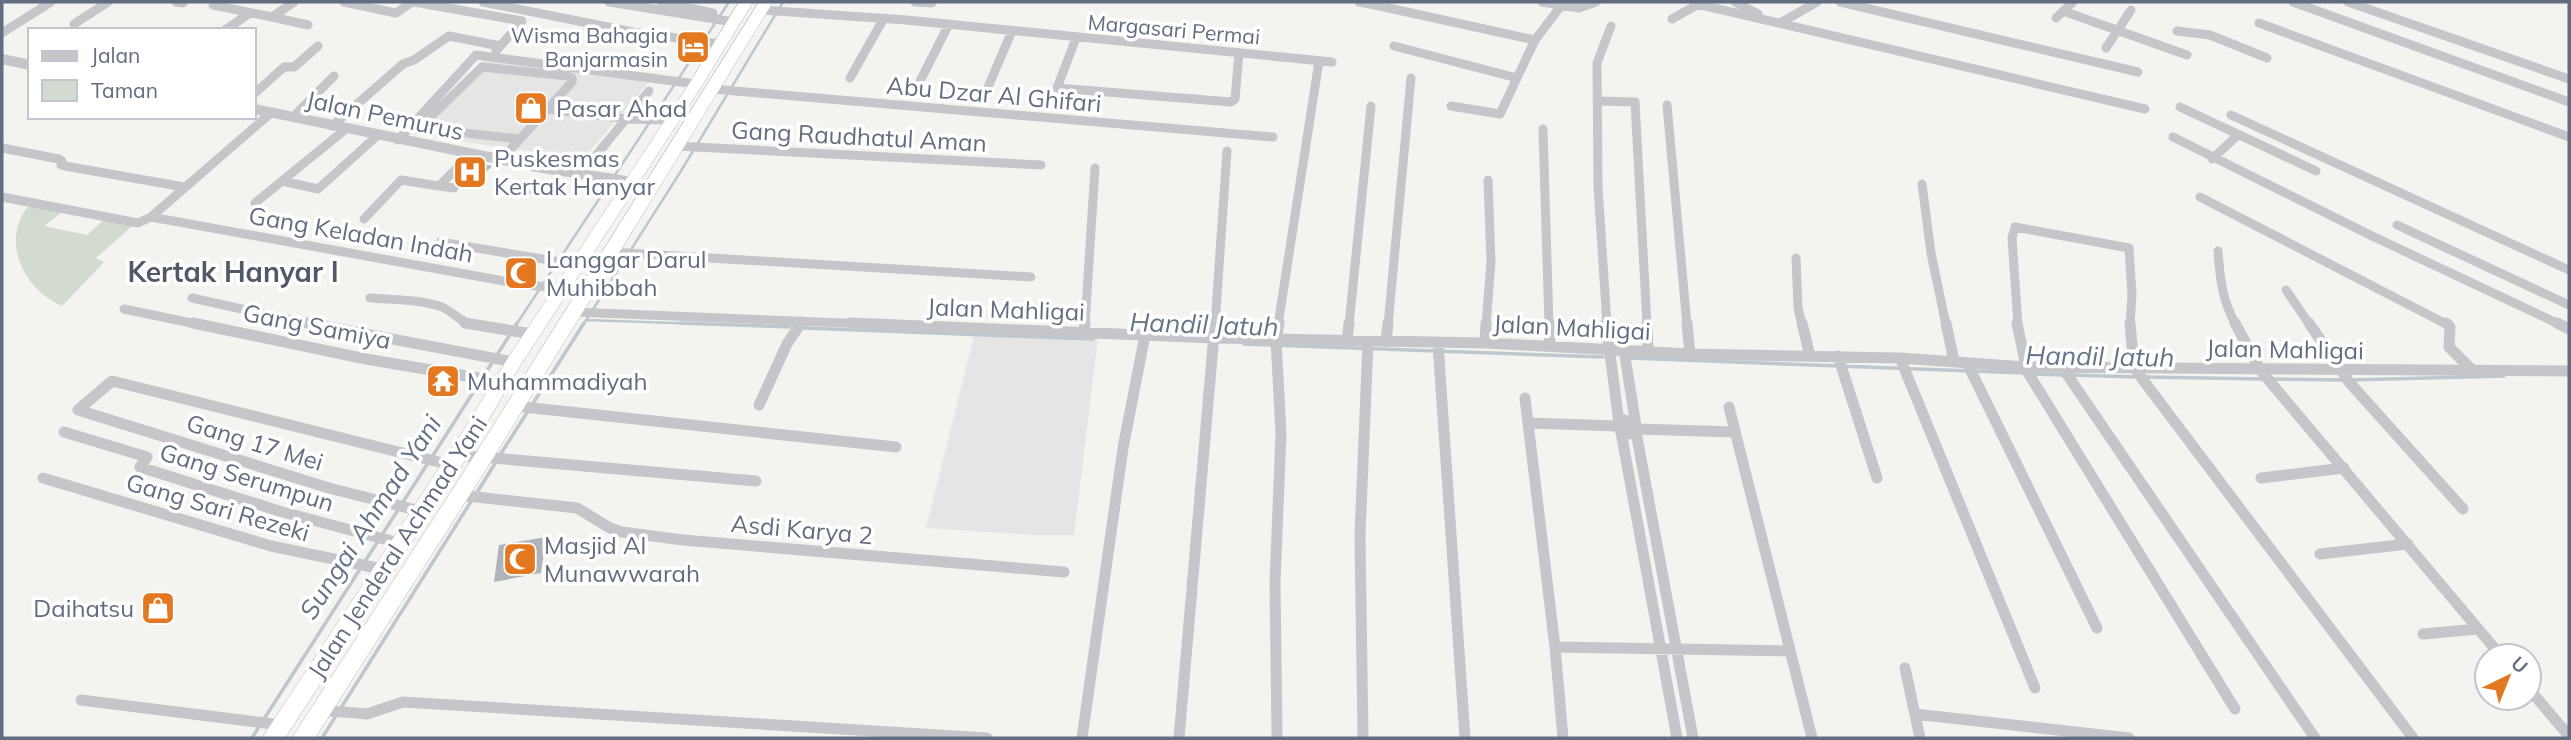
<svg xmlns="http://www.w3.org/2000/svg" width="2571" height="740" font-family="Mulish,sans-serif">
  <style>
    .built { fill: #e4e5e4 }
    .green { fill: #d3dbd1 }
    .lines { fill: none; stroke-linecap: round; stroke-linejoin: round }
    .stream-far1 { stroke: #bfc7ce; stroke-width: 2.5 }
    .stream { stroke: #bfc7ce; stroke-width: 3.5 }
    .building { fill: #afb3ba }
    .trunk-casing { stroke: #b4b6ba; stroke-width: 1 }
    .minor-far1 { stroke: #c4c6ca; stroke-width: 9 }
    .minor { stroke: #c4c6ca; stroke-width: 11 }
    .tertiary { stroke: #c4c6ca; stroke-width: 10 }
    .trunk { fill: #fff; fill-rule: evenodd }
    .labels { text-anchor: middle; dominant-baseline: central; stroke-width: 7; stroke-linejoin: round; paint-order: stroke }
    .far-street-label { font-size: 21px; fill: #636d81; stroke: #fff }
    .far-poi-label { font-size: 21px; fill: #636d81; stroke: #fff; text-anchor: end }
    .street-label { font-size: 24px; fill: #636d81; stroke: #fff }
    .poi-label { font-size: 24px; fill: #636d81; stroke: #fff; text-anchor: start }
    .water-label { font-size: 26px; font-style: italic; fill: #637586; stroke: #fff }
    .quarter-label { font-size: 28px; font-weight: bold; fill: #515866; stroke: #fff }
  </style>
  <rect width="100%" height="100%" fill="#f3f4f0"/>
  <path class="built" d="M 485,59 L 650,81 L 583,159 L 409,134 Z
    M 975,332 L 1098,338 L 1074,535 L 1035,535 L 926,528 Z"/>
  <path class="green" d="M 30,204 L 66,209 L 44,226 L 87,235 L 108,216 L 137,222 L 96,258 L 104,262 L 62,306 C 21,288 0,237 30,204 Z"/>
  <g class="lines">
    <path class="stream-far1" d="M 586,320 L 731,325
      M 516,325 L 729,2
      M 583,325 L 681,171 L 783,2"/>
    <path class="stream" d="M 680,323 L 790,327
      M 515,327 L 517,323
      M 804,328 L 1093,339
      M 1244,344 L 1603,357
      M 1629,358 L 2025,373
      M 2033,374 L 2063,375
      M 2071,375 L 2137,377
      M 2144,377 L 2263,379
      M 2270,379 L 2343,380
      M 2351,380 L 2504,376
      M 532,405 L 584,323
      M 500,455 L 528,411
      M 432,457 L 511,333
      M 476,494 L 496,462
      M 264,719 L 428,463
      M 252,738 L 260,725
      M 322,738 L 472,500"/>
  </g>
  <path class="building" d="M 473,162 L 492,166 L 470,188 L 461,187 L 454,181 Z
    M 537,182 L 543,183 L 557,185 L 546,197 L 526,193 Z
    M 546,537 L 541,573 L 494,582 L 499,545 Z"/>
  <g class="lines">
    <g class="trunk-casing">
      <path id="trunk" d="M 739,2 L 753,2 L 703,84 L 520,366 L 465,460 L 285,738 L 262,738 L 451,450 L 508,358 L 689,84 Z
        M 759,2 L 773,2 L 490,463 L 315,738 L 292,738 L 476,453 Z"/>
    </g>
    <path class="minor-far1" d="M 176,2 L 183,3
      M 344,2 L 396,13 L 412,2
      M 414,2 L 522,21 L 496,51
      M 483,2 L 633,32 L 720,44
      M 609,2 L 734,22
      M 661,2 L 713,13
      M 915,2 L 932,3
      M 1359,2 L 1375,5
      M 1378,2 L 1375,5 L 1535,40
      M 1542,2 L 1579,8 L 1596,2
      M 1735,2 L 1758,14
      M 1840,2 L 2138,72
      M 2293,2 L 2569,102
      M 2348,2 L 2569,79
      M 1697,4 L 2145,109
      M 213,5 L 272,17 L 294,2
      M 761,10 L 906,20 L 1332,62
      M 2063,11 L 2187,55
      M 272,17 L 308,25
      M 2056,18 L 2073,2
      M 1672,19 L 1702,2
      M 1780,23 L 1817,2
      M 2259,23 L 2569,137
      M 74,24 L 108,2
      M 225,30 L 250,13
      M 2177,31 L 2210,35 L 2267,58
      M 2,33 L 51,2
      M 1076,38 L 1057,88 L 1231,102 L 1235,99 L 1239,53
      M 1394,46 L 1517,78
      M 2106,48 L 2131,10
      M 482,67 L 568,76 L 572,78 L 572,82 L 520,139 L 419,128 Z
      M 850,78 L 884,18
      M 917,87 L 949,24
      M 712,89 L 1273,137
      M 986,92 L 1012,31
      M 254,94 L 284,67 L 294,67 L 318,46
      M 1598,101 L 1635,102 L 1647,325
      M 1667,105 L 1687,325
      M 1451,106 L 1500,114 L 1535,40 L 1561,6
      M 2180,107 L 2316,171
      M 548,109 L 627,119 L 671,120
      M 2231,115 L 2569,270
      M 293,117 L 334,76
      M 332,126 L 403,64 L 414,60 L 449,36 L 500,46
      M 1543,129 L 1549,325
      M 2173,137 L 2370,235 L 2561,325
      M 398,140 L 476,55 L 696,84
      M 676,146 L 1041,165
      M 2,148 L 59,159 L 62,161 L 61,165 L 65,166 L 184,187
      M 2212,159 L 2238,135
      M 501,160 L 520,139
      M 580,175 L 649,91
      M 282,181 L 318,189 L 378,135
      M 1922,184 L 1931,253 L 1946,325
      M 439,186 L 454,188
      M 2,197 L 138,223 L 151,217 L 272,112
      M 2200,197 L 2448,325
      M 255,203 L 347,128
      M 151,217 L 526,285 L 564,288
      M 364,219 L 401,180 L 439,186 L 471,154
      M 2397,225 L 2569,305
      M 440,242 L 579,265
      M 2218,251 C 2220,279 2222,300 2236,325
      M 610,252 L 1031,277
      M 1796,258 L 1798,308 L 1802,325
      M 2286,290 L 2310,325
      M 192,298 L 315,325
      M 370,298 C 394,300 419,299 442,307 C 455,313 461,323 475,325
      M 124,309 L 201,325
      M 574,312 L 894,325
      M 799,325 L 802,321
      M 1085,325 L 1095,168
      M 1215,325 L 1227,151
      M 1278,325 L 1319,61
      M 1349,325 L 1371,106
      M 1388,325 L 1411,78
      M 1486,325 L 1491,262 L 1488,180
      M 1607,325 L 1598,187 L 1597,63 L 1611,26
      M 2018,325 L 2012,238 L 2015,227 L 2129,248 L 2132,295 L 2130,325"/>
    <path class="minor" d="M 193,323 L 366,359 L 502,382
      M 307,323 L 514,362
      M 465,323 L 532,334
      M 851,323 L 1214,338 L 1485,343 L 1690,354 L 1900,358 L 2026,367 L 2569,371
      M 1549,323 L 1550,346
      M 1606,323 L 1619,423
      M 1647,323 L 1648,351
      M 1687,323 L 1690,354
      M 1802,323 L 1810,356
      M 1946,323 L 1954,361
      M 2017,323 L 2027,371 L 2235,709
      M 2130,323 L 2134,368 L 2413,738
      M 2235,323 L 2261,371 L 2501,656
      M 2309,323 L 2349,382 L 2463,509
      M 2446,323 L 2450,327 L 2449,347 L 2475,373
      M 2557,323 L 2569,329
      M 1084,333 L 1085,323
      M 1347,341 L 1349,323
      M 1386,342 L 1388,323
      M 1485,343 L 1486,323
      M 1438,344 L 1465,738
      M 1624,350 L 1636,426
      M 1838,356 L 1877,478
      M 1900,358 L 2035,688
      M 1967,363 L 2097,628
      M 2062,367 L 2315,738
      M 1525,398 L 1555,647 L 1563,738
      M 759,405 L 787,344 L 801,323
      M 514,406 L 896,447
      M 1729,407 L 1812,738
      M 78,410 L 112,381 L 451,465
      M 78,410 L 329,488 L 420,511
      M 1625,420 L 1636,426 L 1633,434 L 1621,432 L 1618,426 Z
      M 1528,423 L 1618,426
      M 1637,429 L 1735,432
      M 64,432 L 147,457 L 140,467 L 279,511 L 399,543
      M 1621,432 L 1677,738
      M 1636,432 L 1693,738
      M 458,455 L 756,481
      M 43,478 L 271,546 L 382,569
      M 2261,478 L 2344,468
      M 458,495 L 577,508 L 610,528 L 622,532 L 683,540 L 1064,572
      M 2320,554 L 2408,544
      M 2423,634 L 2478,629
      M 1555,647 L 1790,651
      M 1905,668 L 1920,738
      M 2529,689 L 2569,736
      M 81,700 L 281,725
      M 320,710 L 367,714 L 403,702 L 987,738
      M 1915,714 L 2129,738
      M 1277,734 L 1275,583 L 1281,433 L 1276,340 L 1279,323
      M 1082,738 L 1123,448 L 1145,335
      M 1179,738 L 1215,323
      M 1363,738 L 1360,535 L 1368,342"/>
    <path class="tertiary" d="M 2,59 L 30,65
      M 254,109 L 537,167 L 632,182"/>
    <use href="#trunk" class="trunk"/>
  </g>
  <defs>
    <g id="hotel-square" transform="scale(1.75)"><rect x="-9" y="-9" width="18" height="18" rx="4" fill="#e47820" stroke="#fff"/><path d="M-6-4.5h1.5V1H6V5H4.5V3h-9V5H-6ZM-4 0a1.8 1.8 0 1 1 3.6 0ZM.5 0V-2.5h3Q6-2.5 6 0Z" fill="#fff"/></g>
    <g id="shop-square" transform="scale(1.75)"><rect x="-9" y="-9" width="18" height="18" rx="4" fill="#e47820" stroke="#fff"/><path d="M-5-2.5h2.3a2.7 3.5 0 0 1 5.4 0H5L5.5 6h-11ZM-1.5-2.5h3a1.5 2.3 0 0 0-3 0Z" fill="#fff"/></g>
    <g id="hospital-square" transform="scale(1.75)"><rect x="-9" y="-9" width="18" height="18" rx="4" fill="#e47820" stroke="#fff"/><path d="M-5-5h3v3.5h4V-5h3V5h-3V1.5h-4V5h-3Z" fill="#fff"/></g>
    <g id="mosque-square" transform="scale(1.75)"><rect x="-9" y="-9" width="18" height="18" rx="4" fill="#e47820" stroke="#fff"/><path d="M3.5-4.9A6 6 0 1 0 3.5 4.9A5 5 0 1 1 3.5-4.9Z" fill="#fff"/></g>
    <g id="temple-square" transform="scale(1.75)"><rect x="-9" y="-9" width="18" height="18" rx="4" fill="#e47820" stroke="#fff"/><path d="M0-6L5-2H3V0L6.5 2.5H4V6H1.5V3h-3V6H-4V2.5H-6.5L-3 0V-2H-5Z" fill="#fff"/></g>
  </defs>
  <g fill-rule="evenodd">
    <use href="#hotel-square" x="693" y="47"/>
    <use href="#shop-square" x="531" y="108"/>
    <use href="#hospital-square" x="470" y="172"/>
    <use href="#mosque-square" x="521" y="273"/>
    <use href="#temple-square" x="443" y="381"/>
    <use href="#mosque-square" x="520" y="559"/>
    <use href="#shop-square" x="158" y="608"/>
  </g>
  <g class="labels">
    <g class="far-street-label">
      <text transform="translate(1174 29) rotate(5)">Margasari Permai</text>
    </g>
    <g class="far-poi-label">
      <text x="668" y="35">Wisma Bahagia<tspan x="668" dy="24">Banjarmasin</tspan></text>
    </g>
    <g class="street-label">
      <text transform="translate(994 94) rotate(5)">Abu Dzar Al Ghifari</text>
      <text transform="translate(385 115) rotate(12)">Jalan Pemurus</text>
      <text transform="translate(859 136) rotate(3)">Gang Raudhatul Aman</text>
      <text transform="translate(361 234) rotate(10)">Gang Keladan Indah</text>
      <text transform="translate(1006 309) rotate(2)">Jalan Mahligai</text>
      <text transform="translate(317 326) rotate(11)">Gang Samiya</text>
      <text transform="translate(1572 327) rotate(3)">Jalan Mahligai</text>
      <text transform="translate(2285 349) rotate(1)">Jalan Mahligai</text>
      <text transform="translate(255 442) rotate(17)">Gang 17 Mei</text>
      <text transform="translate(247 477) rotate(17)">Gang Serumpun</text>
      <text transform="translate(218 507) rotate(16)">Gang Sari Rezeki</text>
      <text transform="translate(802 529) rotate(5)">Asdi Karya 2</text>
      <text transform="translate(397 547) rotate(-57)">Jalan Jenderal Achmad Yani</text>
    </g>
    <g class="poi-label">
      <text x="556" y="108">Pasar Ahad</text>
      <text x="494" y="158">Puskesmas<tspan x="494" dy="28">Kertak Hanyar</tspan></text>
      <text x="546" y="259">Langgar Darul<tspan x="546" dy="28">Muhibbah</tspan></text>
      <text x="467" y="381">Muhammadiyah</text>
      <text x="544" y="545">Masjid Al<tspan x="544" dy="28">Munawwarah</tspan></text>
      <text x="134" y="608" text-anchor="end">Daihatsu</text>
    </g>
    <g class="water-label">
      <text transform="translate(1204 324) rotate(2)">Handil Jatuh</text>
      <text transform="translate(2100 356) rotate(1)">Handil Jatuh</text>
      <text transform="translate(370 517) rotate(-57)">Sungai Ahmad Yani</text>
    </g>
    <g class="quarter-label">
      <text x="233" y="271">Kertak Hanyar I</text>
    </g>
  </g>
  <rect width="2571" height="740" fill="none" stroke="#636d81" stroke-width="7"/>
  <rect x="28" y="28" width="228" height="91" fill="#ffffff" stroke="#c1c5cd" stroke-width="2"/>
  <rect x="42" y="51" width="35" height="10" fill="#c4c6ca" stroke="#c1c5cd" stroke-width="2"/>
  <text x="91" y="63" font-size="21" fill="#636d81">Jalan</text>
  <rect x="42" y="80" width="35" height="21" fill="#d3dbd1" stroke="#c1c5cd" stroke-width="2"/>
  <text x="91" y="98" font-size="21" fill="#636d81">Taman</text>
  <g transform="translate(2508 677) rotate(43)"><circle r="33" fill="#ffffff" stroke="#c1c5cd" stroke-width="2"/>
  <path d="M0-5L12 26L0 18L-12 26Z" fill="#e47820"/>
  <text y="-10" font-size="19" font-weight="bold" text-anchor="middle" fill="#636d81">U</text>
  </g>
</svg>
